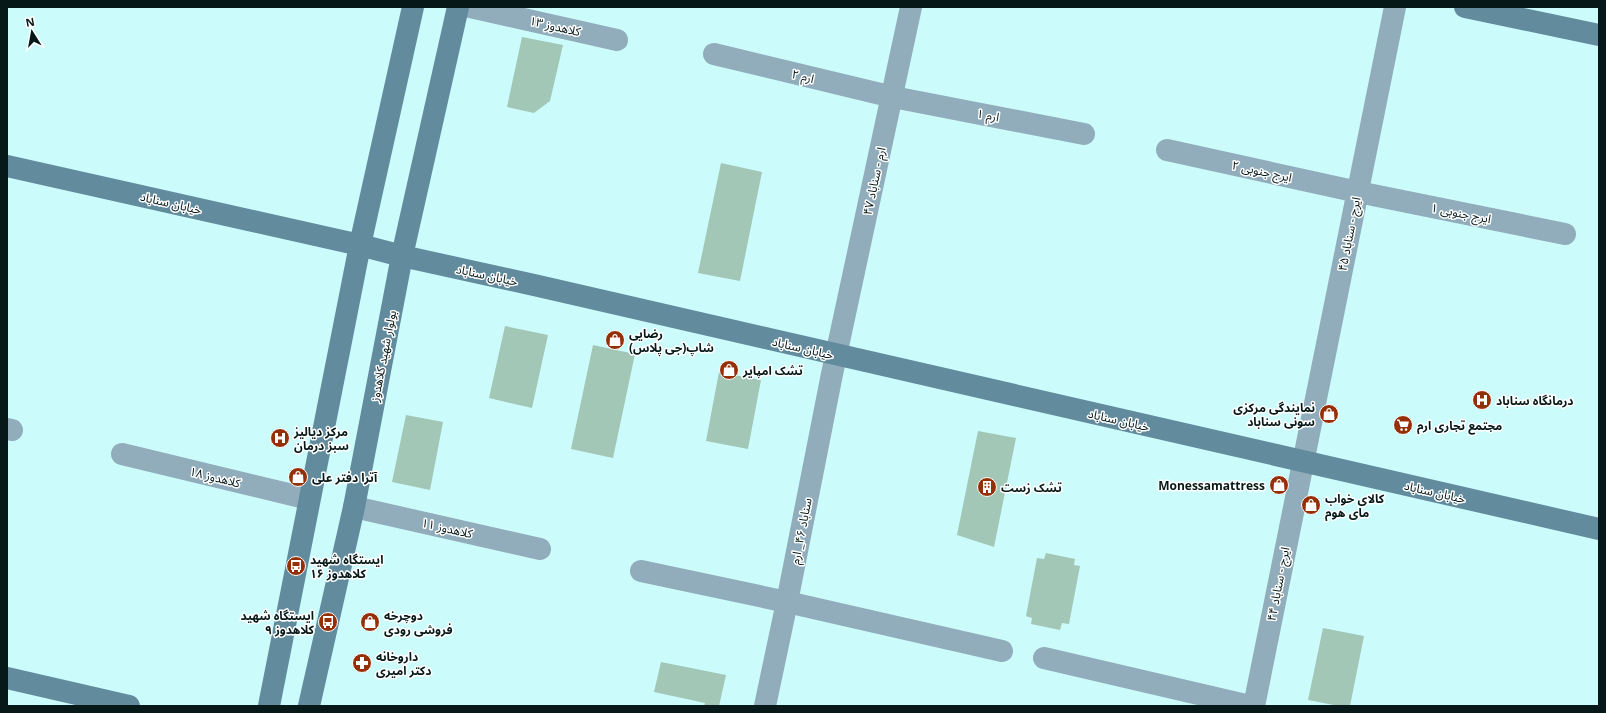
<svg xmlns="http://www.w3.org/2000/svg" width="1606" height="713" font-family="'Open Sans','Noto Sans Arabic',sans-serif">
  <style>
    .building { fill: #a2c7b6 }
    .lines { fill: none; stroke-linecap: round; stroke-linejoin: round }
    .street { stroke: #91acba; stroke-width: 22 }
    .secondary { stroke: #628b9e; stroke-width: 22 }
    .labels { text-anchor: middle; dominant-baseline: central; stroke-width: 3; stroke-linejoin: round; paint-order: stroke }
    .street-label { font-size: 12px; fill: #061818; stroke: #fff }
    .poi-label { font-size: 12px; font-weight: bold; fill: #061818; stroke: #fff; text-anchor: start }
  </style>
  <rect width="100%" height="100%" fill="#ccfbfb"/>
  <path class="building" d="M 522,37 L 563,45 L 550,101 L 534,113 L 507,107 Z
    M 721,163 L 762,172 L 740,281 L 698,273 Z
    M 505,326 L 548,335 L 532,408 L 489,398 Z
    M 593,345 L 635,354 L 613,458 L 571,449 Z
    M 719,372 L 761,380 L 748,449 L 706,441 Z
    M 406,415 L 443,422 L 430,490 L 392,482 Z
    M 978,431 L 1016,438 L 994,547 L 957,535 Z
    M 1046,553 L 1075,559 L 1074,565 L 1080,566 L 1069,624 L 1062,623 L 1060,630 L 1031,624 L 1032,618 L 1026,616 L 1037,558 L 1044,559 Z
    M 1323,628 L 1364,636 L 1350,706 L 1339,706 L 1308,700 Z
    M 661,662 L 726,675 L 719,706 L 704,706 L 705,703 L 654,692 Z"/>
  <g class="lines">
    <path class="street" d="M 470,7 L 617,40
      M 714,54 L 893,97 L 1084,134
      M 1167,150 L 1358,192 L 1565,234
      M 7,429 L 12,430
      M 122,454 L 309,499
      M 354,507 L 540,549
      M 641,571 L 787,602 L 1002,651
      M 1044,658 L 1250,706
      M 765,706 L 787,602 L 832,374 L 911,7
      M 1254,706 L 1395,7"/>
    <path class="secondary" d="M 1465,7 L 1599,35
      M 7,166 L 360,245 L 402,256 L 534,285 L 1599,529
      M 7,678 L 129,706
      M 269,706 L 360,245 L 413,7
      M 309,706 L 354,507 L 402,256 L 458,7"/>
  </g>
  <defs>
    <g id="shop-disc" transform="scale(1)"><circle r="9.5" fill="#952f08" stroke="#fff"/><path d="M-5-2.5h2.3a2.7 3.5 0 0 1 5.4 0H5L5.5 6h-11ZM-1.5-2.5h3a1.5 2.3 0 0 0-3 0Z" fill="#fff"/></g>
    <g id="hospital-disc" transform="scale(1)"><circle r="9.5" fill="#952f08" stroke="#fff"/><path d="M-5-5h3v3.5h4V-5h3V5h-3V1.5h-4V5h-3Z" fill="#fff"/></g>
    <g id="supermarket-disc" transform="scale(1)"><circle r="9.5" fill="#952f08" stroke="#fff"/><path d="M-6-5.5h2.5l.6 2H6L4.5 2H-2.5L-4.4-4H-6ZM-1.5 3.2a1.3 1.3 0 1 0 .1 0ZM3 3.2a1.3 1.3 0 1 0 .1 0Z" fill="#fff"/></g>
    <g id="building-disc" transform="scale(1)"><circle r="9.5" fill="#952f08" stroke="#fff"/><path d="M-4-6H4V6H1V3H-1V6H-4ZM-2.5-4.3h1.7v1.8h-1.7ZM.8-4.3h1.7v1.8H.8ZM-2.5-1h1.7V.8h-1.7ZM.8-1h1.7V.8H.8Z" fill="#fff"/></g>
    <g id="bus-disc" transform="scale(1)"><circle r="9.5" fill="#952f08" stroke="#fff"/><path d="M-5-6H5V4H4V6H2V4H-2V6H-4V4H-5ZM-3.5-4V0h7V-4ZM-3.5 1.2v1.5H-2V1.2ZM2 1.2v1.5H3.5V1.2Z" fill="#fff"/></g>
    <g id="pharmacy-disc" transform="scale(1)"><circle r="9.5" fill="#952f08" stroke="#fff"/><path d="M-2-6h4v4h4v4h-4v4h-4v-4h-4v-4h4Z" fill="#fff"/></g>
  </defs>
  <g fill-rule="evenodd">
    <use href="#shop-disc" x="615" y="340"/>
    <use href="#shop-disc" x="729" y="370"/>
    <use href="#hospital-disc" x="1482" y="400"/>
    <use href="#shop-disc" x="1329" y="414"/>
    <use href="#supermarket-disc" x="1403" y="425"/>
    <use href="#hospital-disc" x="280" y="438"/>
    <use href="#shop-disc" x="298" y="477"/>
    <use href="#shop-disc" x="1279" y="485"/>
    <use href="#building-disc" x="987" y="487"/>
    <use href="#shop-disc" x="1311" y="505"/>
    <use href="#bus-disc" x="296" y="566"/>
    <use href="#bus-disc" x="328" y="622"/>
    <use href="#shop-disc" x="370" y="622"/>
    <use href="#pharmacy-disc" x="362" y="663"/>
  </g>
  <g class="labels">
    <g class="street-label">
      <text transform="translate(555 26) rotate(13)">کلاهدوز ۱۳</text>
      <text transform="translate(803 76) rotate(14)">ارم ۲</text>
      <text transform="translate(988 115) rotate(11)">ارم ۱</text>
      <text transform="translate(1262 171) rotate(12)">ایرج جنوبی ۲</text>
      <text transform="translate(874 181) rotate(-78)">ارم - سناباد ۴۷</text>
      <text transform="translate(171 203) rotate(13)">خیابان سناباد</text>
      <text transform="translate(1461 213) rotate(11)">ایرج جنوبی ۱</text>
      <text transform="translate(1349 234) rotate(-79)">ایرج - سناباد ۴۵</text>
      <text transform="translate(487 275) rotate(12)">خیابان سناباد</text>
      <text transform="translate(803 348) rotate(13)">خیابان سناباد</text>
      <text transform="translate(383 356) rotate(-79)">بولوار شهید کلاهدوز</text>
      <text transform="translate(1119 420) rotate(13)">خیابان سناباد</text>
      <text transform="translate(215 477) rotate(14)">کلاهدوز ۱۸</text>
      <text transform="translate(1435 492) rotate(13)">خیابان سناباد</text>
      <text transform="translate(447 528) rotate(13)">کلاهدوز ۱۱</text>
      <text transform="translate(801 531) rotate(-79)">سناباد ۴۶_ ارم</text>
      <text transform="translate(1278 584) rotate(-79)">ایرج - سناباد ۴۴</text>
    </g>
    <g class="poi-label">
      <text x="629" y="333">رضایی<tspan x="629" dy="14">شاپ(جی پلاس)</tspan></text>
      <text x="743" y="370">تشک امپایر</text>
      <text x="1496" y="400">درمانگاه سناباد</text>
      <text x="1315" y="407" text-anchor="end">نمایندگی مرکزی<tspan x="1315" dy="14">سونی سناباد</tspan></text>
      <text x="1417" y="425">مجتمع تجاری ارم</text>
      <text x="294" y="431">مرکز دیالیز<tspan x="294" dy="14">سبز درمان</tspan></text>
      <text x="312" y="477">آترا دفتر علی</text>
      <text x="1265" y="485" text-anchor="end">Monessamattress</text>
      <text x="1001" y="487">تشک زست</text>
      <text x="1325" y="498">کالای خواب<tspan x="1325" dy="14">مای هوم</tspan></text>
      <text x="310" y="559">ایستگاه شهید<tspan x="310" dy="14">کلاهدوز ۱۶</tspan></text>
      <text x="314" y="615" text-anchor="end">ایستگاه شهید<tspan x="314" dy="14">کلاهدوز ۹</tspan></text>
      <text x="384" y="615">دوچرخه<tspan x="384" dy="14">فروشی رودی</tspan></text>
      <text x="376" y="656">داروخانه<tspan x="376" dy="14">دکتر امیرى</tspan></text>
    </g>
  </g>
  <rect width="1606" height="713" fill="none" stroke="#061818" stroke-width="16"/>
  <g transform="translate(32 32) rotate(349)" stroke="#ffffff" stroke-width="3" paint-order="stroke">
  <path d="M0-3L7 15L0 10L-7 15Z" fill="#061818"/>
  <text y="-6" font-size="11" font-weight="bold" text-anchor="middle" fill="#061818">N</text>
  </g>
</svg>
